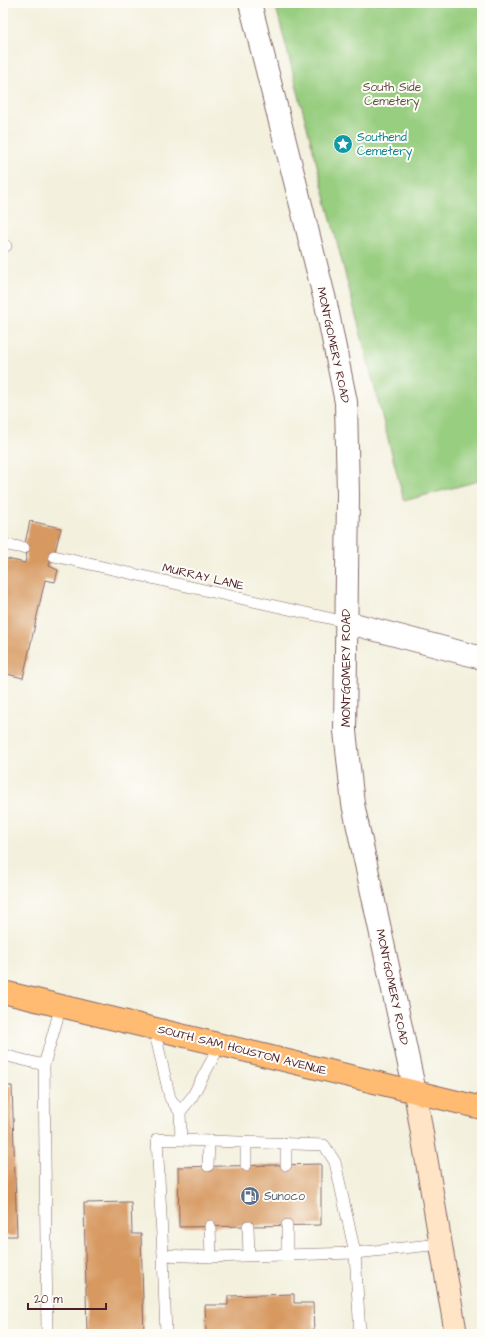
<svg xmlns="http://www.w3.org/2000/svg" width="485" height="1337" font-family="'Architects Daughter',sans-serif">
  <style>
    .green { fill: #98ce80; stroke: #717656 }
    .building { fill: #d79960 }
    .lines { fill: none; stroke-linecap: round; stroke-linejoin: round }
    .lane-casing { stroke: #856869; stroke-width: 12 }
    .street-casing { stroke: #856869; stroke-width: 24 }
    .secondary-casing { stroke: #856869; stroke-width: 24 }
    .primary-casing { stroke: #856869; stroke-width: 24 }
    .lane { stroke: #fff; stroke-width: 11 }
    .street { stroke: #fff; stroke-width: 22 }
    .secondary { stroke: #ffe4c6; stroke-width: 22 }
    .primary { stroke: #febb71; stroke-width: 22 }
    .labels { text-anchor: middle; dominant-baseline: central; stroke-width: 4; stroke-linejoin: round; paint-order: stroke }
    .park-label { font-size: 12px; fill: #615444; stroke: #fdfcf7 }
    .culture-label { font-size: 12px; fill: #0d838f; stroke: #fdfcf7; text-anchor: start }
    .street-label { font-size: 12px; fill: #4a1f2b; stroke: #fdfcf7 }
    .service-label { font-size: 12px; fill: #4e5e75; stroke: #fdfcf7; text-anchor: start }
  </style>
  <rect width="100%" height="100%" fill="#fdfcf7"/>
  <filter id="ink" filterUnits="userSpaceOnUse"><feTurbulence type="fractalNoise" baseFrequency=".025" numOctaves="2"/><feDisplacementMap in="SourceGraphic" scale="8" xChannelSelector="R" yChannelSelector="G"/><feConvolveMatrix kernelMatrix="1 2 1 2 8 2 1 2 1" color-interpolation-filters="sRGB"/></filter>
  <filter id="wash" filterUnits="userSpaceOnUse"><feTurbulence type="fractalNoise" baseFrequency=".012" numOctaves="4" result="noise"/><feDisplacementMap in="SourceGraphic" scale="16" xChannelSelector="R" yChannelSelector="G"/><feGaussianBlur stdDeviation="0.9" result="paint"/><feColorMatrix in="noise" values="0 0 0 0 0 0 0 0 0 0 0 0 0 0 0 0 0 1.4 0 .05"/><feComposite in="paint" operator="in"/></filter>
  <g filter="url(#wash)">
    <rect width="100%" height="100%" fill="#f3f0dd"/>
    <path class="green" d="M 275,3 L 482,3 L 482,480 L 404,501 Z"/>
    <g id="blocks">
      <path class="building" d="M 30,521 L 61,528 L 53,559 L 51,558 L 49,566 L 58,570 L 55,582 L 45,580 L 23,678 L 3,673 L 3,558 L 25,563 L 27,553 L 23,552 Z
        M 3,1086 L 12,1086 L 17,1236 L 3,1236 Z
        M 321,1164 L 321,1225 L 179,1227 L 178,1167 Z
        M 131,1202 L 132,1234 L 141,1234 L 144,1334 L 87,1334 L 84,1203 Z
        M 294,1294 L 294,1303 L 313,1303 L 314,1334 L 206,1334 L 205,1305 L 228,1305 L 228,1296 Z"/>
    </g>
  </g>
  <g filter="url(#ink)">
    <use href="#blocks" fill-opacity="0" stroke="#856869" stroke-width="1"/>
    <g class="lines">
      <g class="lane-casing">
        <path id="lane" d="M 3,247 L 6,246
          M 3,544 L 24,548
          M 54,556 L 346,622
          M 154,1029 L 170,1098 L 180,1112 L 181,1140 L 324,1145 L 335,1162 L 355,1253 L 441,1244
          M 3,1055 L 44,1065
          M 180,1112 L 192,1097 L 220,1045
          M 181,1140 L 157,1139 L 163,1255 L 211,1257 L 355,1253 L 360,1334
          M 286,1143 L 286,1165
          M 246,1165 L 246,1142
          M 208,1166 L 209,1141
          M 287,1225 L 287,1254
          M 210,1226 L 211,1257
          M 248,1226 L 249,1256
          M 163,1255 L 166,1334
          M 47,1334 L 44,1065 L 61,1006"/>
      </g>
      <g class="street-casing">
        <path id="street" d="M 250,3 L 326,304 L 346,402 L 348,495 L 345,731 L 353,804 L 415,1092
          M 346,622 L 482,658"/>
      </g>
      <g class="secondary-casing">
        <path id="secondary" d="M 415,1092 L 456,1334"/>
      </g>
      <g class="primary-casing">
        <path id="primary" d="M 3,992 L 482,1108"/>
      </g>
      <use href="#lane" class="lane"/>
      <use href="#street" class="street"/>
      <use href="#secondary" class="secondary"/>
      <use href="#primary" class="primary"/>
    </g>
  </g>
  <defs>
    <g id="sight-disc" transform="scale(1)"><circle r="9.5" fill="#0f9aa8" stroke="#fdfcf7"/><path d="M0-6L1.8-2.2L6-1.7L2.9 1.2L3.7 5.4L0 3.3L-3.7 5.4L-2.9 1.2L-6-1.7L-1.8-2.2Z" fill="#fff"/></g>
    <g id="fuel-disc" transform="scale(1)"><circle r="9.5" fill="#5c6f8a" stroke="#fdfcf7"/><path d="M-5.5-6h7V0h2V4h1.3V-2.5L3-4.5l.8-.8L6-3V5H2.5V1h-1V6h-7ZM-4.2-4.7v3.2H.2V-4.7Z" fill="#fff"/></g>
  </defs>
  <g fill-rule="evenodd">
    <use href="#sight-disc" x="343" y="144"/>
    <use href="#fuel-disc" x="250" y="1196"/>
  </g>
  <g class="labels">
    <g class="park-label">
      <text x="392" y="87">South Side<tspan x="392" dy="14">Cemetery</tspan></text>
    </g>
    <g class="culture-label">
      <text x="357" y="137">Southend<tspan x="357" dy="14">Cemetery</tspan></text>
    </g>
    <g class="street-label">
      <text transform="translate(333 345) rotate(78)">MONTGOMERY ROAD</text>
      <text transform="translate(203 577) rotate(13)">MURRAY LANE</text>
      <text transform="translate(346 668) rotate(-90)">MONTGOMERY ROAD</text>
      <text transform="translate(392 987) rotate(78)">MONTGOMERY ROAD</text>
      <text transform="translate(242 1050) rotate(14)">SOUTH SAM HOUSTON AVENUE</text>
    </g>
    <g class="service-label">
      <text x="264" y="1196">Sunoco</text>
    </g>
  </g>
  <rect width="485" height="1337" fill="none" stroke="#fdfcf7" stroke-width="16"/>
  <path d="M28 1303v6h78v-6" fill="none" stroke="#4a1f2b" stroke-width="2"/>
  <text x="34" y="1303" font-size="12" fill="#4a1f2b" stroke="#fdfcf7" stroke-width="3" paint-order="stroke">20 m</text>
</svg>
